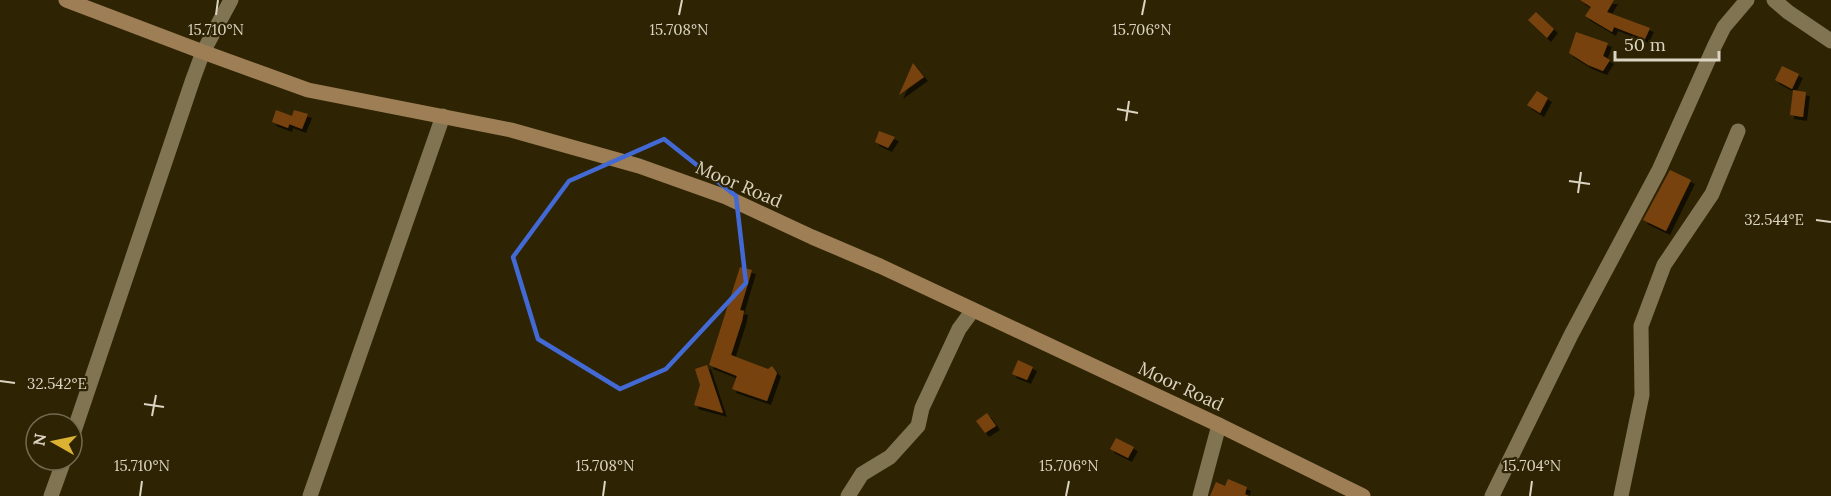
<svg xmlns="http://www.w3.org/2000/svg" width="1831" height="496" font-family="Lora,serif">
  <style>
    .building { fill: #77430e; filter: url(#shadow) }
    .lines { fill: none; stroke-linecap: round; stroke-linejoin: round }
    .street { stroke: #817453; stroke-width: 15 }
    .secondary { stroke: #9d7e55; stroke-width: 15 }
    .marked { fill: none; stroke: #4369d4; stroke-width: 4.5; stroke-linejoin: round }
    .ticks { fill: none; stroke: #dbd4c3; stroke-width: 2 }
    .labels { text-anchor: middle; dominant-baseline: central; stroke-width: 4.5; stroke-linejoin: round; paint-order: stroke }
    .street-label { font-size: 18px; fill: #dbd4c3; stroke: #2e2403 }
    .ticks-label { font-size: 15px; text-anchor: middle; fill: #dbd4c3; stroke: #2e2403; stroke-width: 4.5; stroke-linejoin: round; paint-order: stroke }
  </style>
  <defs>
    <filter id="shadow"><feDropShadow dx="4" dy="4" stdDeviation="0" flood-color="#0009"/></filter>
  </defs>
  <rect width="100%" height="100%" fill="#2e2403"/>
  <path class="building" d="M 1580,0 L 1614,0 L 1607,12 L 1650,28 L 1645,39 L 1614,27 L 1612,32 L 1585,16 L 1591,7 Z
    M 1536,12 L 1554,29 L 1547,38 L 1528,20 Z
    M 1576,32 L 1608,43 L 1603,56 L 1610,60 L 1603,71 L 1588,65 L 1569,53 Z
    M 913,63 L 924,77 L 899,95 Z
    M 1782,66 L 1799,74 L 1792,89 L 1775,80 Z
    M 1793,90 L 1806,92 L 1803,117 L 1790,115 Z
    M 1537,91 L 1548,98 L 1540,113 L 1527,105 Z
    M 276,110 L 292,116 L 294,110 L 308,114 L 302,129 L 289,124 L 290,122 L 288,128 L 272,122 Z
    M 879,131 L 895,137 L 888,148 L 875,142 Z
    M 1670,170 L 1691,180 L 1666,231 L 1643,220 Z
    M 740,267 L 752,270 L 740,310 L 744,311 L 742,321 L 731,355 L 768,369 L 772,366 L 777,373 L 767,401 L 732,389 L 737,376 L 709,365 Z
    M 1018,360 L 1033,367 L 1027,380 L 1012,374 Z
    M 707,365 L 723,413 L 694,405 L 700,385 L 695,369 Z
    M 987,413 L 996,426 L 985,433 L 976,421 Z
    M 1116,438 L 1134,447 L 1128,458 L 1110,449 Z
    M 1228,479 L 1247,487 L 1245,494 L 1249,496 L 1210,496 L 1216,482 L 1225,486 Z"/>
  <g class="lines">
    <path class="street" d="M 1774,0 L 1788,12 L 1831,41
      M 72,437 L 193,79 L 203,52 L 231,0
      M 51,496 L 64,460
      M 310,496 L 443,116
      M 848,496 L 862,474 L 890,457 L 918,426 L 922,408 L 959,329 L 973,310
      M 1200,496 L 1219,425
      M 1492,496 L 1571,335 L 1659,170 L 1715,45 L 1724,27 L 1747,0
      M 1621,496 L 1642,395 L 1641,326 L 1664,265 L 1712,194 L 1738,131"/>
    <path class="secondary" d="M 66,0 L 203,52 L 308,90 L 511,130 L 639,166 L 726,197 L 812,237 L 880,266 L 1219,425 L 1363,496"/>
  </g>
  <path class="marked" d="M 664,139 L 736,196 L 746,283 L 666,369 L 620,389 L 538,339 L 513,257 L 569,181 Z"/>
  <path class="ticks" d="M 216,15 L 218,0M 679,15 L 682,0M 1142,15 L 1145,0M 1117,109 L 1138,113M 1126,121 L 1129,101M 1569,181 L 1590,184M 1578,193 L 1581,172M 1816,220 L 1831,222M 0,381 L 15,383M 144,404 L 164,407M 152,416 L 156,395M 140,496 L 142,481M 603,496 L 605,481M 1066,496 L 1069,481M 1530,496 L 1532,481"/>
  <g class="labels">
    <g class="street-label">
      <text transform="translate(739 184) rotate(23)">Moor Road</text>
      <text transform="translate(1181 386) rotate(25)">Moor Road</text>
    </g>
  </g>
  <g class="ticks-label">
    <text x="216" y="35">15.710°N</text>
    <text x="679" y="35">15.708°N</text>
    <text x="1142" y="35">15.706°N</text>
    <text x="1774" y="225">32.544°E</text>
    <text x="57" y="389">32.542°E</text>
    <text x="142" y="471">15.710°N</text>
    <text x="605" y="471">15.708°N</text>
    <text x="1069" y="471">15.706°N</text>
    <text x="1532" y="471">15.704°N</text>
  </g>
  <g transform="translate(54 442) rotate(279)"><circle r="28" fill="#2e2403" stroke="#736a50" stroke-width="1.5"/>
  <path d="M0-4.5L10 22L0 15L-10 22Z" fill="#dcb233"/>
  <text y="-9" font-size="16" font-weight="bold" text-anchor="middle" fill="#dbd4c3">N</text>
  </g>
  <path d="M1615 51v9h104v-9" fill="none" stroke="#dbd4c3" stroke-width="3"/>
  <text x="1624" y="51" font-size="18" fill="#dbd4c3" stroke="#2e2403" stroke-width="4.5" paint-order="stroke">50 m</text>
</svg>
